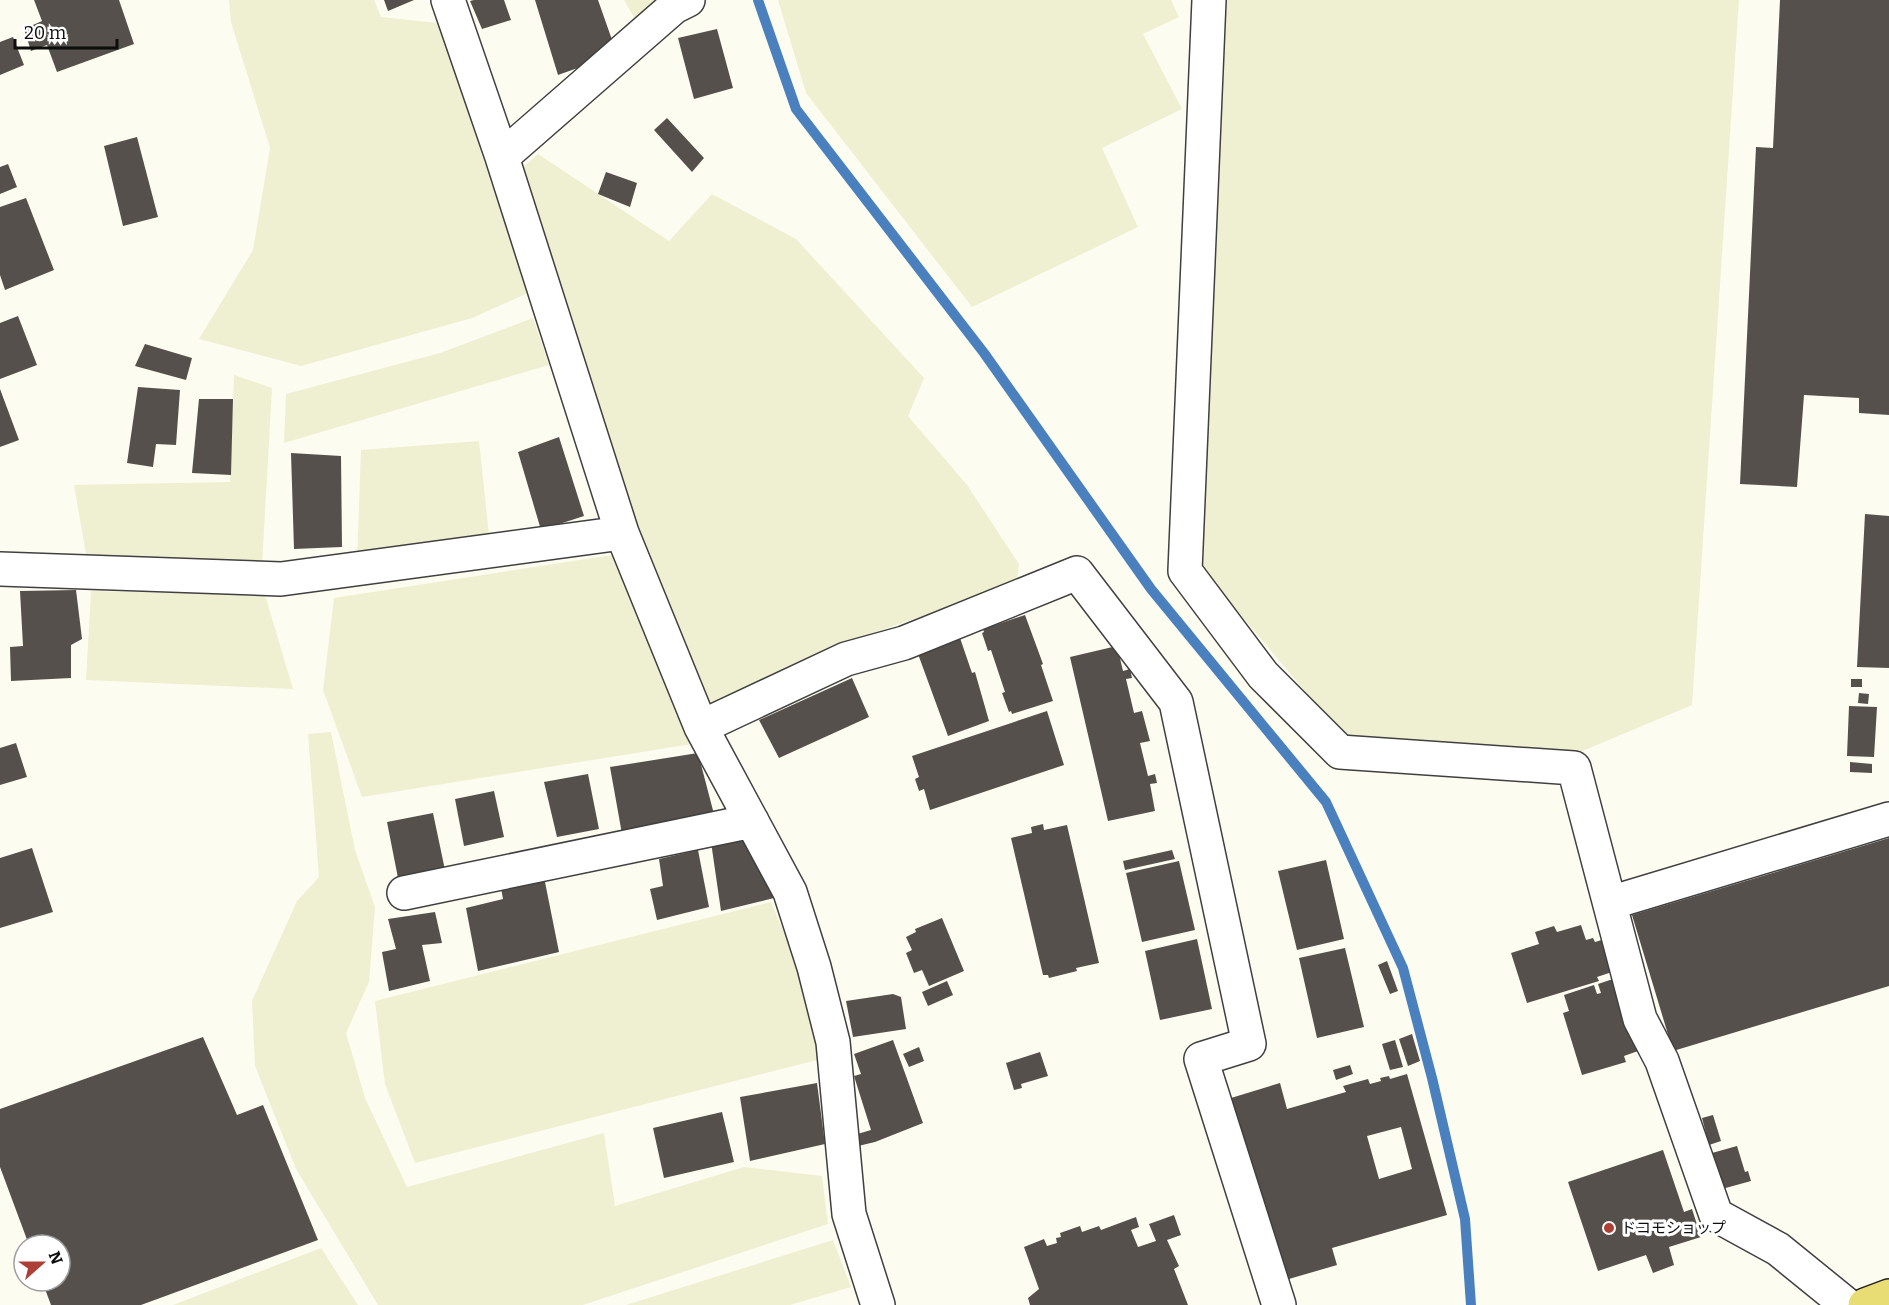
<svg xmlns="http://www.w3.org/2000/svg" width="1889" height="1305" font-family="Bitter,'Noto Sans JP',serif">
  <style>
    .farmland { fill: #eff0d2 }
    .lines { fill: none; stroke-linecap: round; stroke-linejoin: round }
    .stream { stroke: #4a80bd; stroke-width: 10 }
    .building { fill: #55504b; fill-rule: evenodd }
    .minor-casing { stroke: #404040; stroke-width: 36 }
    .major-casing { stroke: #1e1e1e; stroke-width: 36 }
    .minor { stroke: #fff; stroke-width: 33 }
    .major { stroke: #e8dc75; stroke-width: 33 }
    .poi-dot { fill: #ad4036; stroke: #fff; stroke-width: 2 }
    .labels { text-anchor: middle; dominant-baseline: central; stroke-width: 6; stroke-linejoin: round; paint-order: stroke }
    .poi-label { font-size: 15px; fill: #0d0d0d; stroke: #fff; text-anchor: start }
  </style>
  <rect width="100%" height="100%" fill="#fdfcf0"/>
  <path class="farmland" d="M 229,0 L 374,0 L 381,17 L 438,23 L 528,293 L 472,318 L 301,366 L 199,339 L 253,250 L 270,148 L 231,22 Z
    M 624,0 L 676,0 L 638,24 Z
    M 778,0 L 1171,0 L 1179,17 L 1143,34 L 1182,109 L 1102,148 L 1138,227 L 972,307 L 806,93 Z
    M 1224,0 L 1739,0 L 1692,705 L 1573,755 L 1343,736 L 1200,567 Z
    M 538,154 L 669,241 L 712,194 L 796,239 L 924,378 L 908,416 L 967,485 L 1019,564 L 1017,583 L 839,645 L 702,708 L 663,622 L 518,172 Z
    M 533,318 L 549,365 L 284,443 L 286,394 L 440,353 Z
    M 234,375 L 272,388 L 262,566 L 88,566 L 74,485 L 230,482 Z
    M 479,441 L 490,544 L 357,562 L 361,450 Z
    M 612,555 L 692,744 L 362,797 L 323,690 L 334,598 Z
    M 91,591 L 265,595 L 293,689 L 86,680 Z
    M 331,732 L 355,850 L 375,907 L 369,982 L 346,1033 L 365,1098 L 407,1187 L 604,1133 L 615,1206 L 744,1167 L 822,1176 L 828,1224 L 583,1305 L 378,1305 L 296,1169 L 255,1066 L 252,1001 L 297,901 L 319,877 L 308,734 Z
    M 771,902 L 806,985 L 821,1059 L 415,1163 L 385,1084 L 375,1001 Z
    M 833,1240 L 851,1287 L 790,1305 L 626,1305 Z
    M 321,1248 L 358,1305 L 173,1305 Z"/>
  <g class="lines">
    <path class="stream" d="M 758,0 L 796,109 L 984,353 L 1151,589 L 1326,802 L 1403,968 L 1432,1078 L 1465,1219 L 1471,1305"/>
  </g>
  <path class="building" d="M 34,0 L 119,0 L 134,44 L 57,72 L 47,45 L 31,51 L 24,29 L 42,21 Z
    M 384,0 L 414,0 L 388,11 Z
    M 474,0 L 504,0 L 511,20 L 482,29 L 470,1 Z
    M 535,0 L 598,0 L 617,54 L 558,75 Z
    M 1780,0 L 1889,0 L 1889,415 L 1859,413 L 1859,398 L 1804,395 L 1797,487 L 1740,484 L 1756,147 L 1773,148 Z
    M 717,29 L 733,88 L 694,99 L 678,38 Z
    M 13,37 L 24,65 L 0,75 L 0,42 Z
    M 667,118 L 704,158 L 692,172 L 654,130 Z
    M 137,137 L 158,217 L 123,226 L 104,146 Z
    M 8,164 L 17,187 L 0,194 L 0,167 Z
    M 606,172 L 637,183 L 630,207 L 598,194 Z
    M 26,198 L 54,270 L 5,290 L 0,275 L 0,207 Z
    M 18,316 L 37,365 L 0,379 L 0,323 Z
    M 145,344 L 192,358 L 186,380 L 135,366 Z
    M 138,387 L 180,390 L 176,445 L 156,444 L 153,467 L 127,463 Z
    M 0,389 L 19,440 L 0,447 Z
    M 199,399 L 233,399 L 231,475 L 192,473 Z
    M 559,437 L 584,516 L 541,530 L 518,452 Z
    M 291,453 L 341,456 L 342,547 L 294,549 Z
    M 1865,514 L 1889,516 L 1889,668 L 1857,667 Z
    M 76,590 L 82,639 L 71,645 L 71,678 L 11,681 L 10,647 L 23,646 L 20,591 Z
    M 1025,615 L 1043,664 L 1041,665 L 1053,701 L 1012,714 L 1011,711 L 1009,712 L 1002,693 L 1005,692 L 991,650 L 988,651 L 982,633 L 984,632 L 983,629 Z
    M 960,638 L 972,673 L 975,672 L 989,721 L 948,736 L 918,654 Z
    M 1117,646 L 1123,671 L 1130,669 L 1132,678 L 1126,679 L 1134,713 L 1142,711 L 1150,741 L 1140,743 L 1148,776 L 1155,774 L 1157,783 L 1150,784 L 1155,811 L 1108,821 L 1070,657 Z
    M 852,678 L 869,717 L 779,758 L 759,720 Z
    M 1851,679 L 1862,679 L 1862,687 L 1851,687 Z
    M 1859,693 L 1869,694 L 1868,704 L 1858,703 Z
    M 1849,706 L 1877,707 L 1874,757 L 1847,756 Z
    M 1047,711 L 1064,765 L 930,810 L 924,789 L 919,791 L 915,779 L 919,777 L 912,756 Z
    M 16,743 L 27,777 L 0,785 L 0,748 Z
    M 698,753 L 715,818 L 622,834 L 610,767 Z
    M 1850,762 L 1872,764 L 1872,773 L 1850,772 Z
    M 588,774 L 599,829 L 557,837 L 544,782 Z
    M 494,791 L 504,837 L 464,846 L 455,799 Z
    M 433,813 L 445,870 L 398,878 L 387,822 Z
    M 1043,824 L 1044,830 L 1067,825 L 1099,963 L 1076,968 L 1077,971 L 1049,978 L 1048,975 L 1043,975 L 1011,838 L 1032,833 L 1031,827 Z
    M 741,837 L 774,898 L 721,911 L 711,842 Z
    M 1889,838 L 1889,986 L 1673,1051 L 1632,915 Z
    M 32,848 L 53,912 L 0,928 L 0,858 Z
    M 698,850 L 709,907 L 657,920 L 650,889 L 663,886 L 659,859 Z
    M 1172,850 L 1175,859 L 1125,870 L 1123,861 Z
    M 1326,860 L 1344,939 L 1297,950 L 1278,871 Z
    M 1179,861 L 1195,930 L 1142,942 L 1126,873 Z
    M 544,877 L 559,952 L 478,971 L 466,908 L 503,899 L 501,888 Z
    M 435,912 L 442,943 L 422,945 L 430,981 L 389,991 L 382,952 L 396,949 L 388,919 Z
    M 942,918 L 964,971 L 929,986 L 922,970 L 914,973 L 906,953 L 912,950 L 906,937 L 916,932 L 915,929 Z
    M 1581,925 L 1586,940 L 1593,938 L 1595,942 L 1605,939 L 1615,971 L 1597,977 L 1599,981 L 1527,1003 L 1511,953 L 1539,944 L 1535,932 L 1554,926 L 1557,932 Z
    M 1197,939 L 1212,1009 L 1160,1020 L 1145,951 Z
    M 1345,948 L 1364,1027 L 1317,1038 L 1299,958 Z
    M 1387,961 L 1398,991 L 1390,994 L 1378,965 Z
    M 1616,978 L 1638,1051 L 1624,1056 L 1626,1062 L 1582,1075 L 1563,1013 L 1569,1011 L 1564,995 L 1594,985 L 1597,994 L 1601,993 L 1598,984 Z
    M 947,981 L 953,995 L 928,1006 L 922,992 Z
    M 893,994 L 901,997 L 906,1029 L 853,1037 L 846,1001 Z
    M 1412,1034 L 1420,1061 L 1408,1066 L 1399,1039 Z
    M 203,1037 L 237,1115 L 263,1105 L 318,1240 L 141,1305 L 51,1305 L 42,1281 L 60,1281 L 60,1245 L 29,1245 L 0,1167 L 0,1109 Z
    M 893,1040 L 923,1123 L 875,1142 L 858,1146 L 854,1135 L 871,1130 L 854,1076 L 861,1074 L 854,1054 Z
    M 1395,1040 L 1403,1067 L 1390,1070 L 1382,1044 Z
    M 919,1047 L 924,1061 L 909,1067 L 903,1054 Z
    M 1040,1052 L 1048,1076 L 1021,1084 L 1022,1088 L 1014,1090 L 1006,1063 Z
    M 1350,1065 L 1353,1074 L 1336,1080 L 1333,1070 Z
    M 1407,1074 L 1447,1215 L 1332,1248 L 1337,1265 L 1282,1281 L 1231,1098 L 1280,1083 L 1287,1109 L 1346,1092 L 1343,1086 L 1368,1079 L 1370,1084 L 1381,1081 L 1380,1078 L 1389,1076 L 1390,1079 ZM 1401,1127 L 1412,1169 L 1379,1179 L 1367,1136 Z
    M 817,1083 L 825,1144 L 750,1161 L 740,1097 Z
    M 722,1112 L 734,1162 L 664,1178 L 653,1128 Z
    M 1713,1115 L 1721,1141 L 1709,1145 L 1702,1118 Z
    M 1737,1146 L 1745,1172 L 1748,1171 L 1751,1181 L 1722,1189 L 1712,1153 Z
    M 1663,1150 L 1684,1212 L 1692,1209 L 1701,1237 L 1669,1247 L 1674,1265 L 1653,1273 L 1646,1255 L 1598,1271 L 1568,1182 Z
    M 1174,1215 L 1181,1235 L 1167,1240 L 1179,1266 L 1174,1269 L 1188,1305 L 1030,1305 L 1028,1298 L 1039,1289 L 1024,1247 L 1044,1239 L 1047,1246 L 1057,1243 L 1056,1238 L 1061,1237 L 1060,1233 L 1080,1226 L 1082,1232 L 1099,1226 L 1101,1230 L 1136,1217 L 1139,1227 L 1131,1230 L 1138,1247 L 1156,1241 L 1149,1224 Z"/>
  <g class="lines">
    <g class="minor-casing">
      <path id="minor" d="M 448,0 L 502,157 L 622,533 L 701,727 L 790,892 L 814,967 L 833,1042 L 849,1214 L 878,1305
        M 1209,0 L 1185,571 L 1263,675 L 1340,752 L 1574,768 L 1640,1019 L 1662,1061 L 1716,1215 L 1778,1249 L 1847,1305
        M 502,157 L 674,7 L 688,0
        M 0,569 L 281,579 L 622,533
        M 701,727 L 846,659 L 904,643 L 1077,573 L 1176,702 L 1249,1044 L 1201,1059 L 1279,1305
        M 404,893 L 752,821
        M 1610,903 L 1889,819"/>
    </g>
    <g class="major-casing">
      <path id="major" d="M 1865,1305 L 1889,1296"/>
    </g>
    <use href="#minor" class="minor"/>
    <use href="#major" class="major"/>
  </g>
  <circle class="poi-dot" cx="1609" cy="1228" r="6"/>
  <g class="labels">
    <g class="poi-label">
      <text x="1621" y="1228">ドコモショップ</text>
    </g>
  </g>
  <g transform="translate(42 1263) rotate(69)"><circle r="28" fill="#ffffff" stroke="#9e9e9e" stroke-width="1.5"/>
  <path d="M0-4.5L10 22L0 15L-10 22Z" fill="#ad4036"/>
  <text y="-9" font-size="16" font-weight="bold" text-anchor="middle" fill="#0d0d0d">N</text>
  </g>
  <path d="M15 39v9h102v-9" fill="none" stroke="#0d0d0d" stroke-width="3"/>
  <text x="24" y="39" font-size="18" fill="#0d0d0d" stroke="#ffffff" stroke-width="4.5" paint-order="stroke">20 m</text>
</svg>
